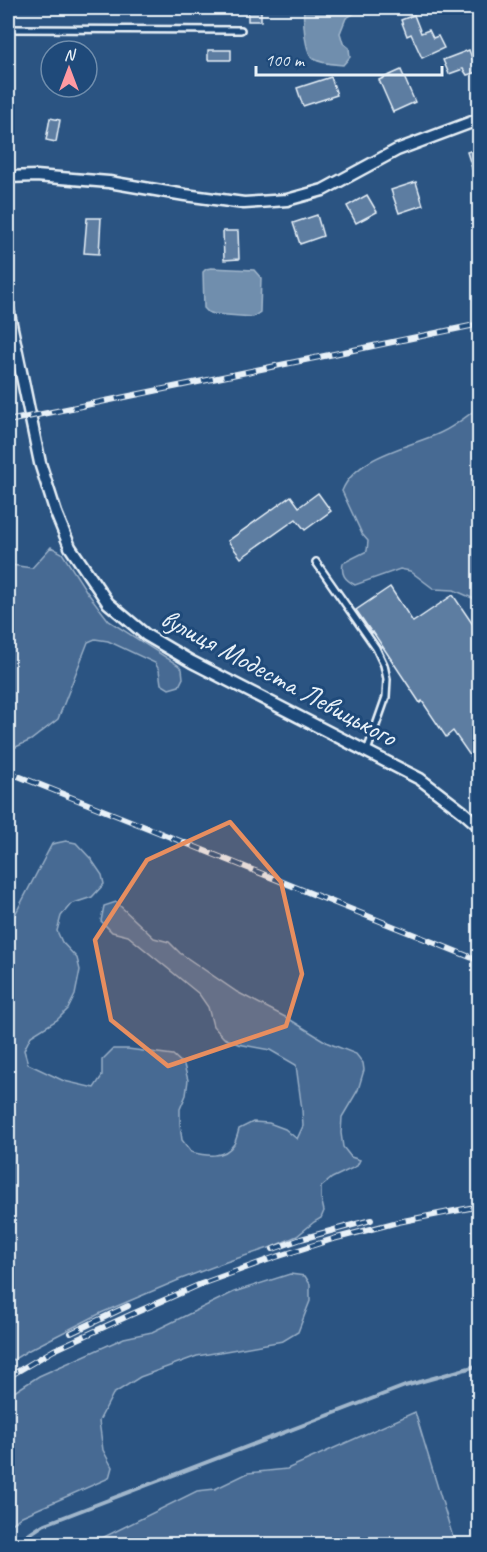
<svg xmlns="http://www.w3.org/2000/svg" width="487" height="1552" font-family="Caveat,sans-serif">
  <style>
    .green { fill: #476b93; stroke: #98aec6; stroke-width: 1.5 }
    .water { fill: #708ead; stroke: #a0b6cb; stroke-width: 1.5 }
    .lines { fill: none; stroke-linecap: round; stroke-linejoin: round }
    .stream { stroke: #a0b6cb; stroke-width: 4 }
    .building { fill: #5d7da1; stroke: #e8f1f8; stroke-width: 1.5 }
    .lane-casing { stroke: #e8f1f8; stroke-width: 10 }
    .street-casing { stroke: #e8f1f8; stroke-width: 15 }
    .lane { stroke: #1f4a7a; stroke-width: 5 }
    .street { stroke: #1f4a7a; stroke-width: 10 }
    .rail-casing { stroke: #e8f1f8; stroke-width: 6 }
    .rail { stroke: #1f4a7a; stroke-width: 4; stroke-dasharray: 11; stroke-linecap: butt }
    .marked { fill: #e88e5f; fill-opacity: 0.2; stroke: #e88e5f; stroke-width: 4.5; stroke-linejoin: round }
    .labels { text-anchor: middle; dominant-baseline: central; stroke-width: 6; stroke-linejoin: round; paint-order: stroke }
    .street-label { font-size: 28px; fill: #e8f1f8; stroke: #1f4a7a }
  </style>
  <rect width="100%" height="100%" fill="#2b5482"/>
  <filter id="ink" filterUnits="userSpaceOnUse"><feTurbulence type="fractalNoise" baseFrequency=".0167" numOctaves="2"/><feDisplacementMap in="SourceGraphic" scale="12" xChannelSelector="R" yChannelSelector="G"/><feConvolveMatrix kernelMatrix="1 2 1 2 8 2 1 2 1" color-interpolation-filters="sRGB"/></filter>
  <g filter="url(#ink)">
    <path class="green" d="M 479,407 L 479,601 L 454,590 L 434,589 L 410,571 L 400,569 L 355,585 C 344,579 341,574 343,563 L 367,551 L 368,541 L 362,534 L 342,491 C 356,456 409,447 440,433 C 454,427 467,416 479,407 Z
      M 51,547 L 62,553 L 87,592 L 109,621 L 178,665 L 182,669 L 183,678 L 179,686 L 169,689 L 161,684 L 159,670 L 155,663 L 108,641 L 95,639 L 88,642 L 58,719 L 31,740 L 16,747 L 8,745 L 8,557 L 11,565 L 32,568 Z
      M 66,841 L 76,843 L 91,859 L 102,875 L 104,884 L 92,897 L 71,904 L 61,916 L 57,931 L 62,942 L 77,958 L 80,970 L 75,995 L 68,1009 L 57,1020 L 31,1036 L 24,1050 L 28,1064 L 64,1081 L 94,1088 L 102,1076 L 102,1060 L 113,1049 L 128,1049 L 173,1055 L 184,1065 L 188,1080 L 186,1095 L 180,1109 L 180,1124 L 182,1140 L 191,1152 C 206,1156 224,1159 234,1144 C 236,1140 238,1133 239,1129 L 253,1122 L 269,1123 L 285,1129 L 297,1139 L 303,1126 L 302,1110 L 296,1065 L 270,1050 L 238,1044 L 224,1038 L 213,1026 L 208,1007 L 199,994 L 128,936 L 112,932 L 101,921 L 104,906 L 116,902 L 154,938 L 169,942 L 180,953 L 237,992 L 289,1019 L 328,1043 L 356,1054 L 363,1063 L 364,1070 L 358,1090 L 342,1117 L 341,1133 L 343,1147 L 351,1157 L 360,1160 L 357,1166 L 332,1178 L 321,1187 L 321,1198 L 324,1211 L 321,1218 L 314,1222 L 297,1236 L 272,1247 L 226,1262 L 181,1279 L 101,1313 L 29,1350 L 8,1363 L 8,928 L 52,844 Z
      M 290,1274 L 305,1276 L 310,1284 L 310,1301 L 298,1332 L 283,1341 L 197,1356 L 140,1377 L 113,1394 L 99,1421 L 103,1450 L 112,1467 L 109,1478 L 22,1516 L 8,1527 L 8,1396 L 39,1376 L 124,1338 L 152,1332 L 234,1292 Z
      M 415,1412 L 455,1544 L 90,1544 L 197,1491 L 215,1489 L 248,1473 L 287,1469 Z"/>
    <path class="water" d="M 30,8 L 103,8 C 100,9 96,11 94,12 C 83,14 39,12 30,8 Z
      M 304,8 L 373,8 L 371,14 L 355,13 L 346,18 L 340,33 L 343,43 L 349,48 L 350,57 L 343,65 C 333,64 322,64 314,59 C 304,53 303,18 304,8 Z
      M 211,268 L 254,270 L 261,278 L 260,312 L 253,317 L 214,314 L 208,312 L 204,308 L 203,272 L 206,269 Z"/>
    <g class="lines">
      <path class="stream" d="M 15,1544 L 43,1525 L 405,1386 L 480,1365"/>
    </g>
    <path class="building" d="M 248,8 L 261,8 L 261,21 L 248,21 Z
      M 414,15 L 421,33 L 429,30 L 433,38 L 438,36 L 444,48 L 422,58 L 411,34 L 407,36 L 401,20 Z
      M 208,50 L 231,50 L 231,60 L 208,60 Z
      M 469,50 L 477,72 L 467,75 L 463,69 L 449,74 L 443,60 Z
      M 401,70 L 415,102 L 393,112 L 379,80 Z
      M 331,77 L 337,95 L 303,106 L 297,88 Z
      M 50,118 L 60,120 L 56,142 L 46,140 Z
      M 480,148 L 480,183 L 477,184 L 467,152 Z
      M 416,182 L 423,205 L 399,213 L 391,190 Z
      M 367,195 L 377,212 L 356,223 L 347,206 Z
      M 317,215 L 323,236 L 300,244 L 293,223 Z
      M 87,218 L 101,218 L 99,254 L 84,253 Z
      M 223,231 L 238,231 L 239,259 L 224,260 Z
      M 318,493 L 331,511 L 305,530 L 296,519 L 241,558 L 228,541 L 291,496 L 299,507 Z
      M 390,587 L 413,622 L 453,595 L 480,635 L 480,770 L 453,731 L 446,737 L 422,701 L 420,703 L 373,632 L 372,633 L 356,610 Z"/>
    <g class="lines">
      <g class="lane-casing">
        <path id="lane" d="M 8,29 L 241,30
          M 316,562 L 376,648 L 384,665 L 387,679 L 386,697 L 367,751"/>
      </g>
      <g class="street-casing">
        <path id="street" d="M 8,177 L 36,176 L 109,182 L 185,195 L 244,203 L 287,200 L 323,190 L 397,150 L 480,119
          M 8,309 L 40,463 L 56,513 L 70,547 L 108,603 L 146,635 L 192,662 L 420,779 L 463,812 L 480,827"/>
      </g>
      <use href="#lane" class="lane"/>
      <use href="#street" class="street"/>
      <g class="rail-casing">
        <path id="rail" d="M 8,421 L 480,324
          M 8,772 L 480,961
          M 273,1249 L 301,1239 L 371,1220
          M 71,1333 L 128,1306
          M 8,1377 L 54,1350 L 130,1315 L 201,1284 L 273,1258 L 333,1239 L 398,1222 L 480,1206"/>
      </g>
      <use href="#rail" class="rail"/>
    </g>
  </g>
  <path class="marked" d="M 230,822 L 281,882 L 302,974 L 286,1026 L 168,1066 L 111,1020 L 95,940 L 147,860 Z"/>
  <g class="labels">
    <g class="street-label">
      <text transform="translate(279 677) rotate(28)">вулиця Модеста Левицького</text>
    </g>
  </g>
  <rect width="487" height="1552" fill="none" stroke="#1f4a7a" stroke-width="30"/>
  <rect x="15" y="15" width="457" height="1522" fill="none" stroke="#e8f1f8" stroke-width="2" filter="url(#ink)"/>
  <g transform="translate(69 69)"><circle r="28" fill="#1f4a7a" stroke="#6f8dac" stroke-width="1.5"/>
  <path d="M0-4.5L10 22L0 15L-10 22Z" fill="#ff9aa2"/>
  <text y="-9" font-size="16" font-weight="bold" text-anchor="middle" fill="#e8f1f8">N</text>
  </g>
  <path d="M256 66v9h186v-9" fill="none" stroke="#e8f1f8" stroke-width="3"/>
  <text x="265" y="66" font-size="18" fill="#e8f1f8" stroke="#1f4a7a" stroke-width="4.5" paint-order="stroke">100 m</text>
</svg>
